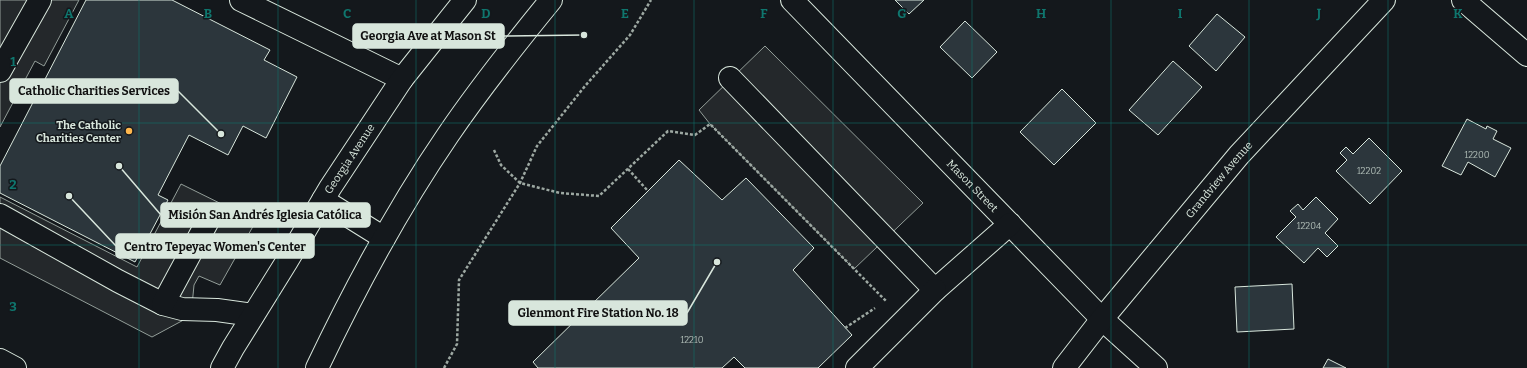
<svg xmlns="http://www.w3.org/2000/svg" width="1527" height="368" font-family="Bitter,serif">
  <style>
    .parking { fill: #24282b; stroke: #939e99 }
    .building { fill: #2c363c; stroke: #d8e6dc }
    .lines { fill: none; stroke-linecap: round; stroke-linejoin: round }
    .minor-casing { stroke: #d8e6dc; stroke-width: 24 }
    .major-casing { stroke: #d8e6dc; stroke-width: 24 }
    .path { stroke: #9da8a2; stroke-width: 2.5; stroke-dasharray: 3 2; stroke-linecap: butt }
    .minor { stroke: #14181c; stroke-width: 22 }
    .major { stroke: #14181c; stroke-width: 22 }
    .grid { fill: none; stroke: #0f766e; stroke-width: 1; stroke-opacity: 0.55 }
    .poi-dot { fill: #ffb74d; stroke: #14181c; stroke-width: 1.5 }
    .labels { text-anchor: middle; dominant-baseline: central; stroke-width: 3; stroke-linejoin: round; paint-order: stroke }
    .number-label { font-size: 9px; fill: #adbab4 }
    .poi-label { font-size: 11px; font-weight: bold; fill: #d8e6dc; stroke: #14181c; text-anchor: end }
    .street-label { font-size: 11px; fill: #d8e6dc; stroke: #14181c }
    .grid-label { font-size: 13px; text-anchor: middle; font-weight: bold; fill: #0f766e; stroke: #14181c; stroke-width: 3; stroke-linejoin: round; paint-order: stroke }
    .leader { fill: none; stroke: #d8e6dc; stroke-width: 1.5 }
    .callout-dot { fill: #d8e6dc; stroke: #14181c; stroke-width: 1.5 }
    .callout { fill: #d8e6dc; stroke: #d8e6dc; stroke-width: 1.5 }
    .callout-label { font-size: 12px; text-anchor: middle; font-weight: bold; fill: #111 }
  </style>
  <rect width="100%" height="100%" fill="#14181c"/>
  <path class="parking" d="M 0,0 L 79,0 L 44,66 L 35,61 L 0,127 Z
    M 765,46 L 923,203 L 854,269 L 710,124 L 699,110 Z
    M 181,184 L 256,221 L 220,285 L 199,276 L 194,285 L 191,316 L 152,337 L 0,258 L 0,197 L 137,267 Z"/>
  <path class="building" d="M 86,0 L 172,0 L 270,50 L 264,60 L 297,77 L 266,138 L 243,126 L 228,155 L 189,135 L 158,195 L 168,200 L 135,262 L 0,193 L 0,166 Z
    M 895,0 L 924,0 L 909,14 Z
    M 1217,14 L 1245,37 L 1216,71 L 1189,46 Z
    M 965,21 L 997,52 L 972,78 L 940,47 Z
    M 1173,61 L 1202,87 L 1158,135 L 1129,110 Z
    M 1062,89 L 1096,123 L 1054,165 L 1020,132 Z
    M 1467,119 L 1486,129 L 1487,126 L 1497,131 L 1493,139 L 1511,148 L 1495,177 L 1468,162 L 1461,175 L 1442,166 Z
    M 1369,138 L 1402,171 L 1370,204 L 1336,171 L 1347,160 L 1340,153 L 1346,147 L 1353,154 Z
    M 679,160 L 722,200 L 746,178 L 814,248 L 793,270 L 852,335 L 818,368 L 745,368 L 734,357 L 722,368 L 538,368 L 533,362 L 639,258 L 611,228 Z
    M 1316,197 L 1338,219 L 1325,233 L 1338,246 L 1327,257 L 1318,248 L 1304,263 L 1276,237 L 1296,217 L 1290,211 L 1298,204 L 1303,210 Z
    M 1292,284 L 1294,329 L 1237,332 L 1235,287 Z
    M 1328,359 L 1346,368 L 1323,368 Z"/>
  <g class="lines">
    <g class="minor-casing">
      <g id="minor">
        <path d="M 241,0 L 402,79"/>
        <path id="s1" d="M 792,0 L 1102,319 L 1156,368"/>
        <path d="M 1463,0 L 1527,55"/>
        <path d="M 0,71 L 40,0"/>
        <path d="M 730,78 L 935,290 L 1010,224"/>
        <path d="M 0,215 L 118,281 L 163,304 L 182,309 L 217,310 L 253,315"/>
        <path d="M 163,304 L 210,217"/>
        <path d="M 0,360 L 15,368"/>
        <path d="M 857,368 L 935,290"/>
        <path id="s2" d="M 1064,368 L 1102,319 L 1239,155 L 1384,0"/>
      </g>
    </g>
    <g class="major-casing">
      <g id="major">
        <path d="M 323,200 L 384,238"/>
        <path id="s3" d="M 222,368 L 233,348 L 287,261 L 330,188 L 402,79 L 465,0"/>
        <path d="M 317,368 C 355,288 398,208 448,135 C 480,88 515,44 551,0"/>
      </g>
    </g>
    <path class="path" d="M 494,150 L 501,165 L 520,183 L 560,193 L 599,196 L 668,131 L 695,135 L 710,124 L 886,301
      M 628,169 L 648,191
      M 845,328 L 875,308
      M 444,368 L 457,344 L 459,280 L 520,183 L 537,146 L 585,86 L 630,35 L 651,0"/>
    <use href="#minor" class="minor"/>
    <use href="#major" class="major"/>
  </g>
  <path class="grid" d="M 139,0 L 139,368M 278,0 L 278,368M 416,0 L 416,368M 555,0 L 555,368M 694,0 L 694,368M 833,0 L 833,368M 972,0 L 972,368M 1111,0 L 1111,368M 1249,0 L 1249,368M 1388,0 L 1388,368M 0,123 L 1527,123M 0,245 L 1527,245"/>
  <circle class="poi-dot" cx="129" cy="131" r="4"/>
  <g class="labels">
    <g class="number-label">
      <text x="1477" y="155">12200</text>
      <text x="1369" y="171">12202</text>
      <text x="1309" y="226">12204</text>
      <text x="692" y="340">12210</text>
    </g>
    <g class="poi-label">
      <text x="121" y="125">The Catholic<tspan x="121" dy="13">Charities Center</tspan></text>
    </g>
    <g class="street-label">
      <text stroke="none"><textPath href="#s3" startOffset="245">Georgia Avenue</textPath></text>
      <text stroke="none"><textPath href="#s2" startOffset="244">Grandview Avenue</textPath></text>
      <text stroke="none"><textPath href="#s1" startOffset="259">Mason Street</textPath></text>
    </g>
  </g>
  <g class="grid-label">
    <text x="69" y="18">A</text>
    <text x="208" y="18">B</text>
    <text x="347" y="18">C</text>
    <text x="486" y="18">D</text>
    <text x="625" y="18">E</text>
    <text x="764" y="18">F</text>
    <text x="902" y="18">G</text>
    <text x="1041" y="18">H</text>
    <text x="1180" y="18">I</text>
    <text x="1319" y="18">J</text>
    <text x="1458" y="18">K</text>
    <text x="13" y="66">1</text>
    <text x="13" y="189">2</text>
    <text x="13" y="311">3</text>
  </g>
  <path class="leader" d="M584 35L504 36M221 134L178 91M119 166L161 215M69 196L116 246M717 262L687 313"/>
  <g class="callout-dot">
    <circle cx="584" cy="35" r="4"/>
    <circle cx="221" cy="134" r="4"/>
    <circle cx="119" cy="166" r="4"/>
    <circle cx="69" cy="196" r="4"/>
    <circle cx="717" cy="262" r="4"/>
  </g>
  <g class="callout">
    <rect x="353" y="24" width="151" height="24" rx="4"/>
    <rect x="10" y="79" width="168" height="24" rx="4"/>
    <rect x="161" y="203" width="209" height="24" rx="4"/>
    <rect x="116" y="234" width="198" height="24" rx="4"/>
    <rect x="509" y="301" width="178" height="24" rx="4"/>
  </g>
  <g class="callout-label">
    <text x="428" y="40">Georgia Ave at Mason St</text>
    <text x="94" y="95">Catholic Charities Services</text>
    <text x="265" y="219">Misión San Andrés Iglesia Católica</text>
    <text x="215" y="251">Centro Tepeyac Women's Center</text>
    <text x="598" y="317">Glenmont Fire Station No. 18</text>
  </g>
</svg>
